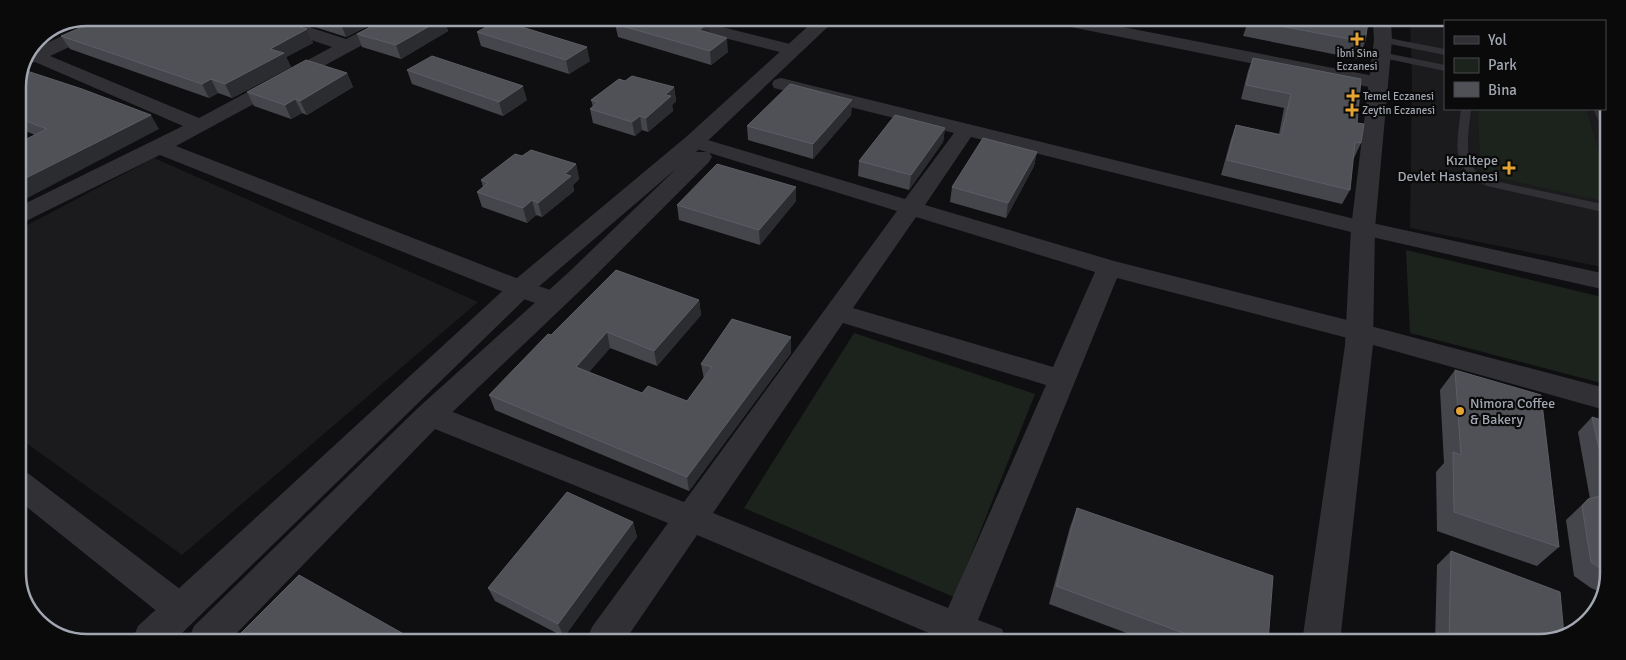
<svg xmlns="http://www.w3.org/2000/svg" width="1626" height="660" font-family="Signika,sans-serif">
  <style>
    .built { fill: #1b1b1d }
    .green { fill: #1c231d }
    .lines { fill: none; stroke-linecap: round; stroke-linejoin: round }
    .service { fill: #313135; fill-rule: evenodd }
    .minor { fill: #313135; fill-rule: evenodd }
    .tertiary { fill: #313135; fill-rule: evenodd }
    .wall { fill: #45464c }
    .shaded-wall { fill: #2b2c30 }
    .building { fill: #4f5157; stroke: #5c5e65 }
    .poi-dot { fill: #e6a532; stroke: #0a0a0b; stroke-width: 2 }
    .labels { text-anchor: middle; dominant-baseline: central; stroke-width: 4.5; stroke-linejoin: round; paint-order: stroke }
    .far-poi-label { font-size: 11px; fill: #a1a6b1; stroke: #0a0a0b; text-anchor: start }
    .poi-label { font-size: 14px; fill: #a1a6b1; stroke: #0a0a0b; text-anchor: end }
    .rim { fill: none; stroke: #a1a6b1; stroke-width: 2.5 }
  </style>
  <rect width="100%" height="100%" fill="#0f0f11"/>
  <path class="built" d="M 1410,22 L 1445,22 L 1445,109 L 1605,109 L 1605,73 L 1608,82 L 1607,268 L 1410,228 L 1412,78 Z
    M 154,158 L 478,302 L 182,555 L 18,437 L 18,230 Z"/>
  <path class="green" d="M 1478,109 L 1586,109 L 1607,179 L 1607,202 L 1487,175 L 1478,168 L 1480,160 Z
    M 1406,250 L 1606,298 L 1605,384 L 1410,333 Z
    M 854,333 L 1035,394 L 954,597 L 744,508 Z"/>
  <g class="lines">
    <path class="service" d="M 1383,37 L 1445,49 L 1445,55 L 1380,42 L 1380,38 Z
      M 1381,52 L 1445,65 L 1445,71 L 1378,57 L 1376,55 Z
      M 1605,83 L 1608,84 L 1608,92 L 1605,91 Z
      M 1461,109 L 1471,109 C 1470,125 1463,154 1474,169 C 1479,175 1488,178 1495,181 L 1607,205 L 1607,213 L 1487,186 C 1449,168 1457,145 1461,109 Z
      M 1593,109 L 1603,109 L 1608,119 L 1608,133 L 1603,130 Z"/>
    <path class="minor" d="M 269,18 L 281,18 L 346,39 L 385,19 L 406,19 L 403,23 L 176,146 L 529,283 L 563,294 L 567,300 L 563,306 L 554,309 L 511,295 L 160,155 L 26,221 L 18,223 L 18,207 L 183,126 L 35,62 L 26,64 L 33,49 L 92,23 L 104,23 L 107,27 L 104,31 L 50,56 L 199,118 L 332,47 L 269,26 L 266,22 Z
      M 666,20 L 694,20 L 798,46 L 801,50 L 798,54 L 792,55 L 669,24 Z
      M 1057,21 L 1092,21 L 1379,77 L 1386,79 L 1388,83 L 1386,87 L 1379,89 L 1066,26 L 1060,25 Z
      M 781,78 L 1363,221 L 1606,274 L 1606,290 L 1363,235 L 971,137 L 925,205 L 1114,261 L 1359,323 L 1605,388 L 1605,410 L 1359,341 L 1117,278 L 978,620 L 1002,629 L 1007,641 L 934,640 L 936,636 L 697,535 L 626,639 L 587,639 L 592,627 L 668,523 L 420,423 L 416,415 L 420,407 L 430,404 L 440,407 L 684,502 L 897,211 L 687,146 L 684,142 L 687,138 L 694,136 L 701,138 L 905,199 L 954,133 L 774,88 L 772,84 L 774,80 ZM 916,217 L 1095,272 L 1053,367 L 853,308 ZM 843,323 L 1046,385 L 948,608 L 713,513 Z
      M 18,470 L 29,474 L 193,599 L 198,610 L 193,621 L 181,626 L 169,621 L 18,500 Z"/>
    <path class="tertiary" d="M 815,20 L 835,20 L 696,152 L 709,152 L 712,157 L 709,162 L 587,284 L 441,423 L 232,638 L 189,638 L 194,626 L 419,407 L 569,272 L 677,168 L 529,295 L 177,638 L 133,638 L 138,626 L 511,283 L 686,137 Z
      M 1373,22 L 1391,22 L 1392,40 L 1375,228 L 1373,345 L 1340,642 L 1302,642 L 1345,345 L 1351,228 L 1374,40 Z"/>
  </g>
  <path class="wall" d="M 287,18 L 382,19 L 346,37 Z
    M 386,19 L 444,19 L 448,31 L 401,59 L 362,47 L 357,34 Z
    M 700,20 L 733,20 L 724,26 Z
    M 1248,22 L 1368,22 L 1365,42 L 1358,59 L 1243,36 Z
    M 615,24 L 710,33 L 728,52 L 711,65 L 618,37 Z
    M 307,29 L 313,43 L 286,57 L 291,67 L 232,98 L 218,93 L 209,98 L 70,49 L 61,36 Z
    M 477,32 L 590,61 L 569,74 L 481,46 Z
    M 1253,58 L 1357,123 L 1361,143 L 1354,158 L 1353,158 L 1350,190 L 1342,204 L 1221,175 L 1231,139 L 1236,125 L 1279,134 L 1284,108 L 1241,99 L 1248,71 Z
    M 407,70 L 527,100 L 503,116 L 412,84 Z
    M 347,73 L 353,87 L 307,115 L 302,113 L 291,119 L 254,106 L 247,92 Z
    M 625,81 L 674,87 L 676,101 L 672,105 L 673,111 L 648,132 L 642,130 L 635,136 L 593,123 L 590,109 L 593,107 L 591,100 Z
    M 18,83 L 159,129 L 35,135 L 18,128 Z
    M 852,100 L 851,115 L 813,159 L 748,140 L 747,126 Z
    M 945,128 L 943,142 L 909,190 L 858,176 L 859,161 Z
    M 1037,152 L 1034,166 L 1006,218 L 950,202 L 952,187 Z
    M 522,156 L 576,164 L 579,179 L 573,185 L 574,191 L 542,217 L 536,215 L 527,223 L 482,207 L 477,192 L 483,187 L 481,180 Z
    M 796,201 L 760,245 L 679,220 L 677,205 Z
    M 699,300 L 701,315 L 657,366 L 610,348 L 589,372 L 642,393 L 687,401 L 704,379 L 701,364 L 791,337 L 791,353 L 689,491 L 495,410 L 489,395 L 551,335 Z
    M 1455,370 L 1559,547 L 1537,566 L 1437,531 L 1436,472 L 1444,463 L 1440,390 Z
    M 1592,417 L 1605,421 L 1603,593 L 1591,588 L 1574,576 L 1566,520 L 1588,499 L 1590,499 L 1578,432 Z
    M 1077,508 L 1268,642 L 1148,641 L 1049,604 L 1070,527 Z
    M 633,522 L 637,537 L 564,637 L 495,601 L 488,588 Z
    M 1451,551 L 1539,642 L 1435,642 L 1437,565 Z"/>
  <path class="shaded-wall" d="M 351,18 L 382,19 L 346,37 L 341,24 Z
    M 442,19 L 444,19 L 448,31 L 401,59 L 396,45 Z
    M 724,20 L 733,20 L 724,26 Z
    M 709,23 L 710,36 L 699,30 Z
    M 307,29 L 313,43 L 286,57 L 291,67 L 232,98 L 225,84 L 270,49 Z
    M 727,38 L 728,52 L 711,65 L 710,51 Z
    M 587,47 L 590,61 L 569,74 L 566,60 Z
    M 347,73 L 353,87 L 307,115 L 300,101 Z
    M 211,79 L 218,93 L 209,98 L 202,84 Z
    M 523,86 L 527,100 L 503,116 L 499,102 Z
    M 674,87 L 676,101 L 672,105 L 673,111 L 648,132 L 646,118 L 665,95 Z
    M 295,99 L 302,113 L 291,119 L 285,105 Z
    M 852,100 L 851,115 L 813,159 L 813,144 Z
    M 151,115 L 159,129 L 18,203 L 18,182 Z
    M 640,116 L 642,130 L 635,136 L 632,122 Z
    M 945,128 L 943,142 L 909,190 L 911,175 Z
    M 1037,152 L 1034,166 L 1006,218 L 1008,203 Z
    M 576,164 L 579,179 L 573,185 L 574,191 L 542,217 L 538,203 L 565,174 Z
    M 796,187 L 796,201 L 760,245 L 759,230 Z
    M 532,200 L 536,215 L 527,223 L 523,208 Z
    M 699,300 L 701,315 L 657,366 L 654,351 Z
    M 607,332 L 610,348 L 580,382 L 576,367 Z
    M 791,337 L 791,353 L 689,491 L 687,477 Z
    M 633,522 L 637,537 L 564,637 L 558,624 Z"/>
  <path class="building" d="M 103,18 L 272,18 L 307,29 L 270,49 L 284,53 L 225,84 L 211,79 L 202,84 L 61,36 Z
    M 323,18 L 351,18 L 341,24 Z
    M 386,19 L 442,19 L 396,45 L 357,34 Z
    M 622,19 L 696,20 L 709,23 L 699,30 L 727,38 L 710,51 L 615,24 Z
    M 499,20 L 587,47 L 566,60 L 477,32 Z
    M 1259,22 L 1368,22 L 1365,42 Z
    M 432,56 L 523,86 L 499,102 L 407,70 Z
    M 1253,58 L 1361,79 L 1357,123 L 1364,124 L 1361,143 L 1355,142 L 1350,190 L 1227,160 L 1236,125 L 1281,135 L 1291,94 L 1246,85 Z
    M 306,60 L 347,73 L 300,101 L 295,99 L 285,105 L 247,92 Z
    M 24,70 L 82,89 L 151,115 L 18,182 L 18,143 L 47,129 L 18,118 L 18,83 Z
    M 632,76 L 674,87 L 665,95 L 671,96 L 646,118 L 640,116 L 632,122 L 590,109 L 598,102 L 591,100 L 619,79 L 625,81 Z
    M 790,84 L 852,100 L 813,144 L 747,126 Z
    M 895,115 L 945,128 L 911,175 L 859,161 Z
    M 983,138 L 1037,152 L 1008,203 L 952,187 Z
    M 531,150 L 576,164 L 565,174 L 571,176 L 538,203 L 532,200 L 523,208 L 477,192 L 488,183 L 481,180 L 515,154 L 522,156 Z
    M 717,164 L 796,187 L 759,230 L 677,205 Z
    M 616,270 L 699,300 L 654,351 L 607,332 L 576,367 L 642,393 L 648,386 L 687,401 L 712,367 L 701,364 L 732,319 L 791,337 L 687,477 L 489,395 L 548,334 L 551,335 Z
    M 1455,370 L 1541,395 L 1559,547 L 1454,512 L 1453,452 L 1461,455 Z
    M 1592,417 L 1605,421 L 1605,475 Z
    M 567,492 L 633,522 L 558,624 L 488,588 Z
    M 1604,495 L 1604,571 L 1591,562 L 1582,506 L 1588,499 Z
    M 1077,508 L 1273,576 L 1268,642 L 1205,641 L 1056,586 Z
    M 1451,551 L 1560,592 L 1564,635 L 1539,642 L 1449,642 Z
    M 299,575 L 409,637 L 408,639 L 236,638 Z"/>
  <g class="poi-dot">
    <path d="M1354.5 31.5h5v5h5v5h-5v5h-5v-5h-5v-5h5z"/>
    <path d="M1350.5 88.5h5v5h5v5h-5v5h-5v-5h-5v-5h5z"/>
    <path d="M1349.5 102.5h5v5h5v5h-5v5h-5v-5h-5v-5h5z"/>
    <path d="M1506.5 160.5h5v5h5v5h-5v5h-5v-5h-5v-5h5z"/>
    <circle cx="1460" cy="411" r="5"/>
  </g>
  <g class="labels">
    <g class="far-poi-label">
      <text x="1357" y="53" text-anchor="middle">İbni Sina<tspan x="1357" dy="13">Eczanesi</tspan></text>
      <text x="1363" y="96">Temel Eczanesi</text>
      <text x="1362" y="110">Zeytin Eczanesi</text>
    </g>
    <g class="poi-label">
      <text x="1498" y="160">Kızıltepe<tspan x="1498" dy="16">Devlet Hastanesi</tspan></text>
      <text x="1470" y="403" text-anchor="start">Nimora Coffee<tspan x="1470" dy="16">&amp; Bakery</tspan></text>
    </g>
  </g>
  <path d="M0 0H1626V660H0ZM87 26H1539A61 61 0 0 1 1600 87V573A61 61 0 0 1 1539 634H87A61 61 0 0 1 26 573V87A61 61 0 0 1 87 26Z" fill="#0a0a0b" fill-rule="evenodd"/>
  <path class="rim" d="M87 26H1539A61 61 0 0 1 1600 87V573A61 61 0 0 1 1539 634H87A61 61 0 0 1 26 573V87A61 61 0 0 1 87 26Z"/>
  <rect x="1444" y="20" width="162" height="90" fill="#0a0a0b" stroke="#46484d"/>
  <rect x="1454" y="36" width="25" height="8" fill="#313135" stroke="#46484d"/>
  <text x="1488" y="45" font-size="15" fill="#a1a6b1">Yol</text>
  <rect x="1454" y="58" width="25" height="15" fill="#1c231d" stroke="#46484d"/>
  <text x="1488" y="70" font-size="15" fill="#a1a6b1">Park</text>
  <rect x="1454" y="82" width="25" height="15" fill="#4f5157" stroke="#46484d"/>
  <text x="1488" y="95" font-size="15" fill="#a1a6b1">Bina</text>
</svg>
